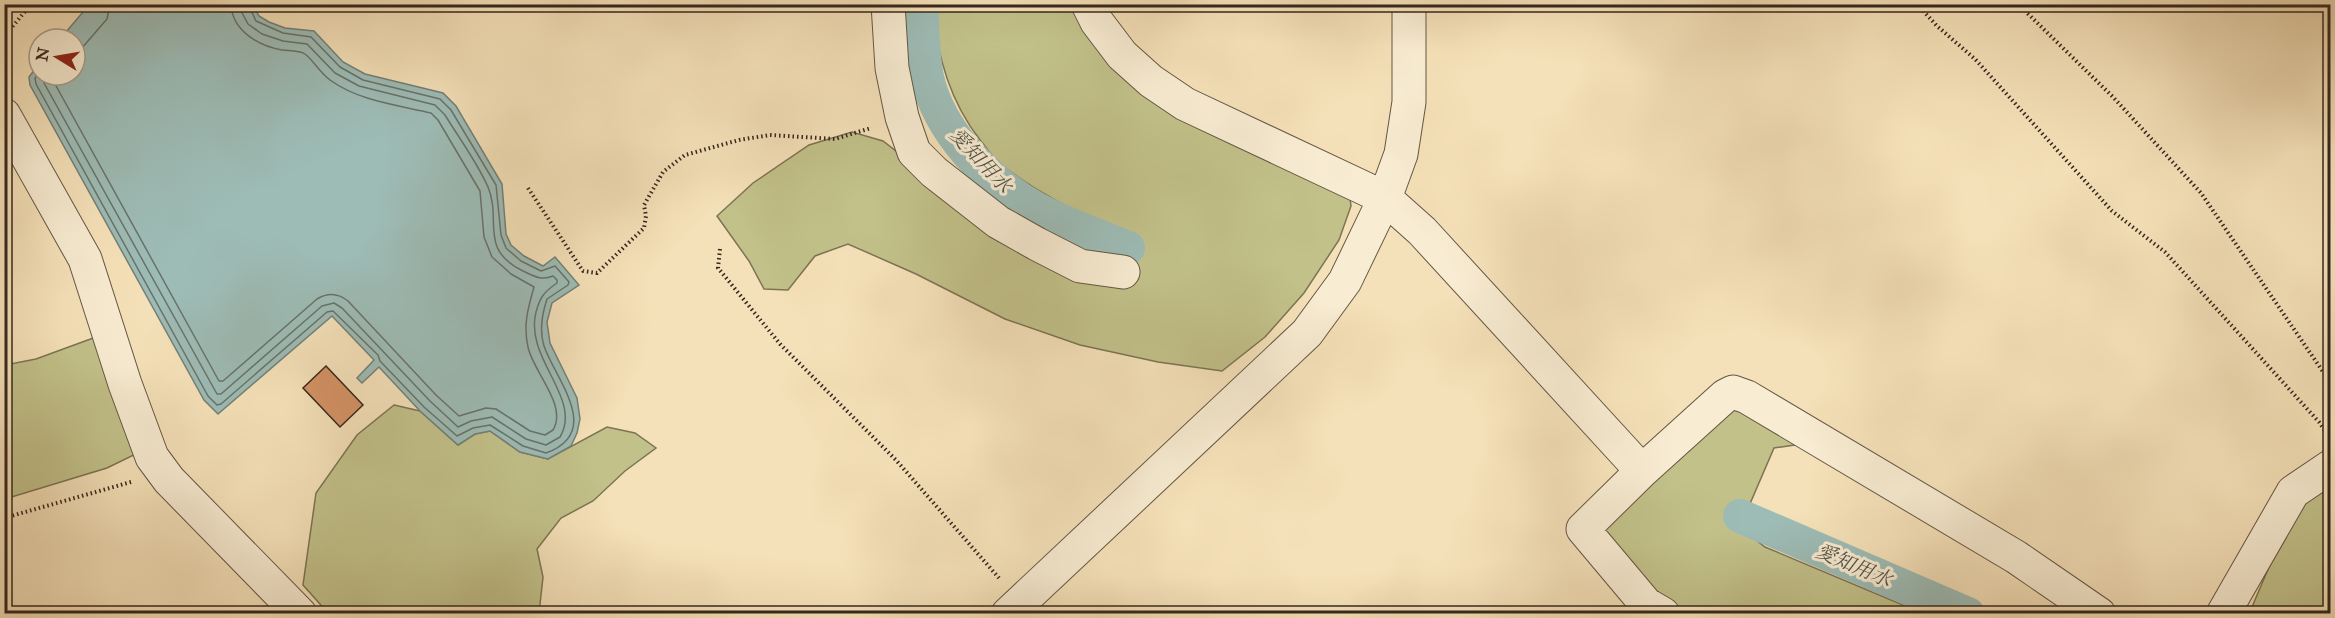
<svg xmlns="http://www.w3.org/2000/svg" width="2335" height="618" font-family="'IM FELL Great Primer','Noto Serif JP',serif">
  <style>
    .green { fill: #c2c18a; stroke: #7c7454; stroke-width: 1.5 }
    .water { fill: #9dbcb6; stroke: #738079; stroke-width: 1.5 }
    .lines { fill: none; stroke-linecap: round; stroke-linejoin: round }
    .shore { stroke: #69726a; stroke-width: 1.5 }
    .stream { stroke: #738079; stroke-width: 10 }
    .canal { stroke: #9dbcb6; stroke-width: 34 }
    .building { fill: #d59366; stroke: #35271e; stroke-width: 1.5 }
    .minor-casing { stroke: #655645; stroke-width: 35 }
    .path { stroke: #35271e; stroke-width: 4; stroke-dasharray: 1.5 3; stroke-linecap: butt }
    .minor { stroke: #f8ecd2; stroke-width: 33 }
    .labels { text-anchor: middle; dominant-baseline: central; stroke-width: 6; stroke-linejoin: round; paint-order: stroke }
    .water-label { font-size: 20px; font-style: italic; fill: #54544c; stroke: #f8ecd2 }
  </style>
  <rect width="100%" height="100%" fill="#f5e1b9"/>
  <filter id="stains"><feTurbulence type="fractalNoise" baseFrequency=".00333" numOctaves="4"/><feColorMatrix values="0 0 0 0 .2 0 0 0 0 .09 0 0 0 0 .02 0 0 0 .5 -.17"/></filter>
  <radialGradient id="worn" r=".72"><stop offset=".6" stop-color="#630" stop-opacity="0"/><stop offset="1" stop-color="#630" stop-opacity=".3"/></radialGradient>
  <path class="green" d="M 933,4 L 1079,5 L 1082,19 L 1349,191 L 1351,206 L 1339,240 L 1304,293 L 1265,337 L 1222,371 L 1158,362 L 1080,345 L 1005,319 L 916,274 L 848,244 L 815,256 L 788,290 L 764,289 L 749,261 L 717,216 L 753,183 L 809,145 L 852,132 L 883,141 L 959,200 L 1128,283 L 1131,240 C 1088,217 1035,193 997,161 C 991,155 986,147 980,140 C 949,100 936,54 933,4 Z
    M 96,337 L 140,452 L 107,468 L 5,499 L 5,365 L 36,359 Z
    M 1727,404 L 1801,444 L 1774,448 L 1740,527 L 1765,547 L 1922,613 L 1690,613 L 1653,598 L 1598,531 Z
    M 394,405 L 420,411 L 458,445 L 475,434 L 490,431 L 520,452 L 548,459 L 607,427 L 635,433 L 656,448 L 625,471 L 593,501 L 561,518 L 537,549 L 543,577 L 539,613 L 328,613 L 303,585 L 316,493 L 357,435 Z
    M 2330,482 L 2330,613 L 2249,614 L 2295,506 Z"/>
  <path class="water" d="M 253,5 L 259,16 L 269,22 L 285,28 L 314,31 L 343,62 L 365,74 L 443,93 L 456,106 L 502,184 L 506,234 L 511,245 L 524,256 L 543,266 L 555,257 L 579,285 L 552,303 L 547,322 L 550,343 L 577,398 L 580,419 L 577,433 L 571,446 L 548,459 L 520,452 L 490,431 L 475,434 L 458,445 L 420,411 L 379,367 L 362,383 L 357,378 L 374,360 L 332,316 L 218,414 L 204,400 L 30,85 L 29,77 L 39,64 L 39,75 L 75,75 L 75,39 L 60,39 L 89,5 Z"/>
  <g class="lines">
    <path class="shore" d="M 75,56 L 107,19 L 110,4
      M 39,74 L 35,78 L 36,84 L 208,396 L 217,405 L 221,404 L 327,312 L 333,311 L 378,355 L 380,361 L 424,407 L 457,436 L 473,428 L 490,425 L 523,446 L 546,453 C 604,432 555,379 544,346 C 539,330 542,314 547,299 L 568,285 L 569,282 L 555,266 L 541,271 L 521,261 L 506,248 L 501,235 L 496,185 L 451,110 L 440,99 L 363,80 L 340,67 L 311,37 L 283,33 L 256,21 L 248,4
      M 48,75 L 44,83 L 217,394 L 221,394 L 322,306 L 334,303 L 342,308 L 430,401 L 458,427 L 471,421 L 492,417 L 526,439 L 546,445 L 560,437 C 583,398 524,359 536,312 C 540,297 544,292 557,283 L 557,280 L 553,276 C 541,281 534,276 523,271 C 478,249 502,220 488,187 C 477,162 459,138 445,115 L 435,105 L 359,86 L 335,73 L 307,44 L 283,41 L 262,34 L 248,24 L 241,11 L 240,4
      M 59,75 L 55,84 L 219,381 L 223,381 L 317,299 C 327,293 338,293 348,301 L 436,395 L 459,416 L 486,408 L 496,409 L 530,431 L 545,435 L 553,430 C 568,405 533,372 528,347 C 523,325 528,308 534,287 L 511,274 L 492,257 L 484,237 L 480,191 L 438,120 L 431,113 C 397,105 359,101 330,80 C 320,73 314,61 305,54 C 299,50 289,51 282,50 C 259,46 232,31 231,4"/>
    <path class="stream" d="M 4,406 L 6,406"/>
    <path class="canal" d="M 921,4 C 923,29 922,54 927,77 C 939,132 988,181 1035,208 C 1064,224 1097,235 1128,248
      M 1740,516 L 1968,614"/>
  </g>
  <path class="building" d="M 326,366 L 363,405 L 340,427 L 303,388 Z"/>
  <g class="lines">
    <g class="minor-casing">
      <path id="minor" d="M 888,4 L 892,68 L 902,117 L 914,152 L 934,172 L 998,222 L 1037,244 L 1080,266 L 1123,272
        M 1088,4 L 1097,22 L 1122,55 L 1151,81 L 1185,104 L 1385,198 L 1422,231 L 1642,471
        M 4,115 L 85,259 L 125,384 L 152,457 L 169,480 L 300,614
        M 1008,614 L 1307,333 L 1345,281 L 1385,198 L 1401,154 L 1409,102 L 1409,4
        M 1663,614 L 1646,604 L 1583,529 L 1642,471 L 1725,396 L 1733,392 L 1747,397 L 2016,557 L 2099,614
        M 2223,614 L 2293,492 L 2330,467"/>
    </g>
    <path class="path" d="M 1917,4 L 1937,26 L 1975,59 L 2112,211 L 2165,252 L 2319,422 L 2327,434
      M 2018,4 L 2113,97 L 2201,193 L 2330,382
      M 4,37 L 31,4
      M 528,188 L 583,271 L 597,273 L 644,228 L 646,216 L 644,205 L 663,172 L 685,155 L 739,140 L 770,135 L 835,139 L 871,128
      M 720,249 L 718,268 L 780,344 L 896,460 L 999,578
      M 4,518 L 131,482"/>
    <use href="#minor" class="minor"/>
  </g>
  <g class="labels">
    <g class="water-label">
      <text transform="translate(981 160) rotate(47)">愛知用水</text>
      <text transform="translate(1854 565) rotate(23)">愛知用水</text>
    </g>
  </g>
  <rect width="2335" height="618" fill="none" stroke="#f5e1b9" stroke-width="24"/>
  <rect x="6" y="6" width="2323" height="606" fill="none" stroke="#35271e" stroke-width="3"/>
  <rect x="12" y="12" width="2311" height="594" fill="none" stroke="#35271e" stroke-width="1.5"/>
  <g transform="translate(57 57) rotate(281)"><circle r="28" fill="#f8ecd2" stroke="#aa9d8a" stroke-width="1.5"/>
  <path d="M0-4.5L10 22L0 15L-10 22Z" fill="#8f2418"/>
  <text y="-9" font-size="16" font-weight="bold" text-anchor="middle" fill="#35271e">N</text>
  </g>
  <rect width="100%" height="100%" filter="url(#stains)"/>
  <rect width="100%" height="100%" fill="url(#worn)"/>
</svg>
